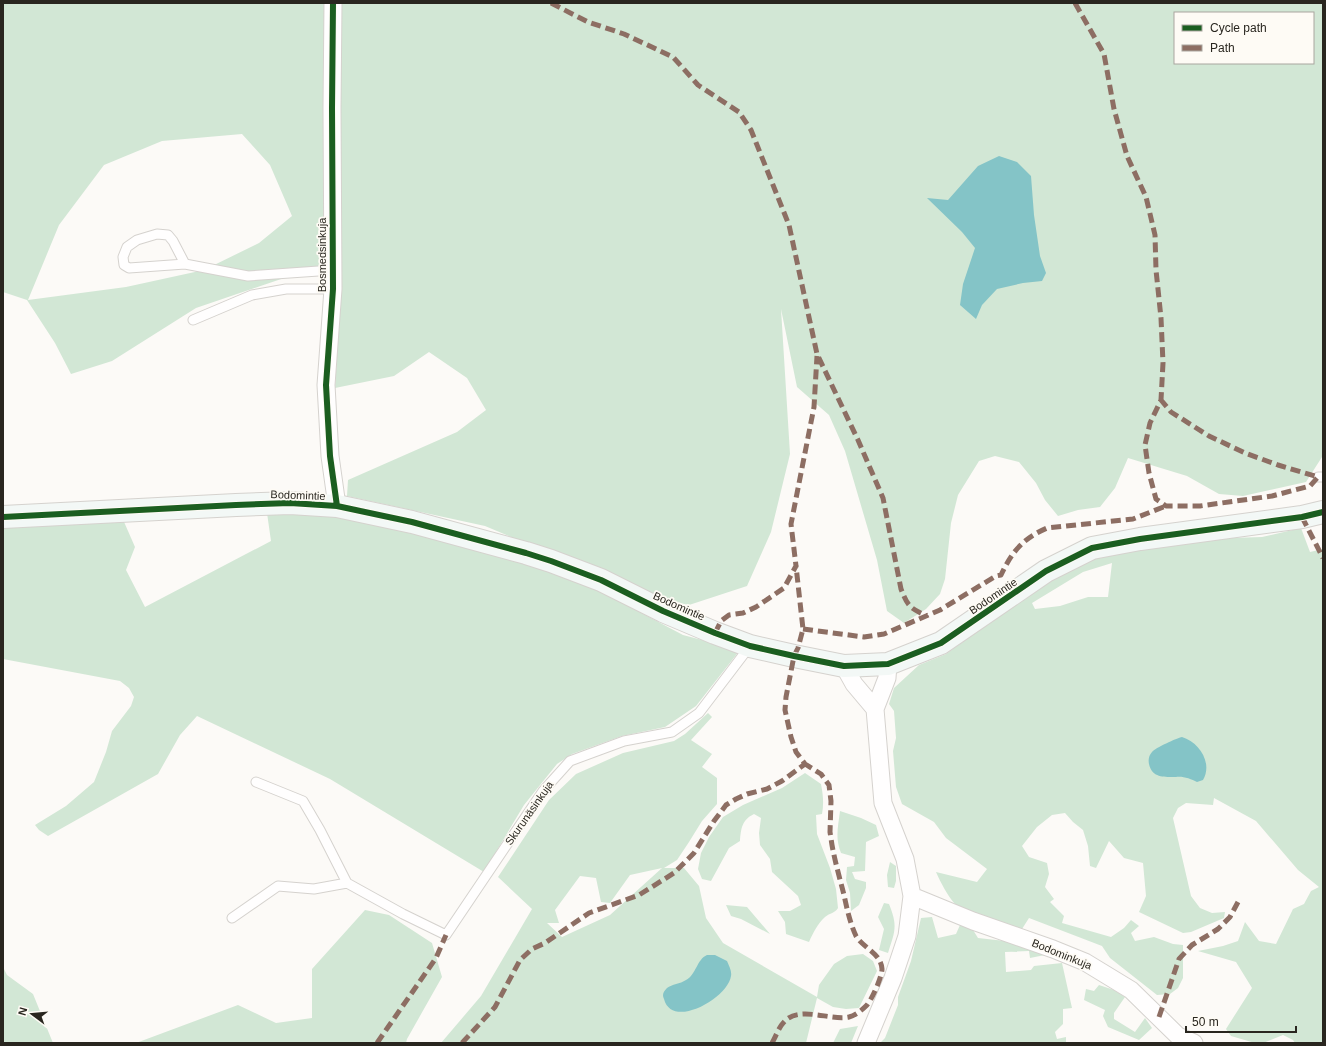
<svg xmlns="http://www.w3.org/2000/svg" width="1326" height="1046" font-family="Helvetica,sans-serif">
  <style>
    .green { fill: #d2e7d5; fill-rule: evenodd }
    .water { fill: #84c4c7 }
    .lines { fill: none; stroke-linecap: round; stroke-linejoin: round }
    .lane-casing { stroke: #d5d2ce; stroke-width: 11 }
    .street-casing { stroke: #d5d2ce; stroke-width: 19 }
    .secondary-casing { stroke: #d5d2ce; stroke-width: 24 }
    .lane { stroke: #fffefe; stroke-width: 9 }
    .street { stroke: #fffefe; stroke-width: 17 }
    .secondary { stroke: #f3f8f6; stroke-width: 22 }
    .quiet { stroke: #8d6e63; stroke-width: 5; stroke-dasharray: 10 5; stroke-linecap: butt }
    .cycleway-casing { stroke: #fefbf5; stroke-width: 8 }
    .cycleway { stroke: #1b5e20; stroke-width: 6 }
    .labels { text-anchor: middle; dominant-baseline: central; stroke-width: 3.5; stroke-linejoin: round; paint-order: stroke }
    .street-label { font-size: 11px; fill: #29261f; stroke: #fefbf5 }
  </style>
  <rect width="100%" height="100%" fill="#fcfaf7"/>
  <path class="green" d="M 3,3 L 1323,3 L 1322,457 L 1306,482 L 1243,496 L 1219,494 L 1187,476 L 1128,458 L 1115,488 L 1100,507 L 1078,510 L 1058,516 L 1045,500 L 1036,483 L 1019,462 L 995,456 L 979,461 L 958,495 L 951,523 L 945,579 L 940,594 L 926,609 L 904,623 L 887,611 L 877,560 L 845,451 L 829,415 L 797,387 L 781,309 L 790,454 L 771,532 L 747,586 L 689,605 L 656,598 L 485,526 L 347,496 L 348,480 L 457,432 L 486,410 L 467,378 L 429,352 L 394,376 L 335,388 L 342,276 L 324,274 L 287,277 L 196,308 L 112,361 L 71,374 L 55,343 L 27,300 L 3,292 ZM 1175,13 L 1313,13 L 1313,63 L 1175,63 ZM 242,134 L 270,165 L 292,216 L 259,243 L 204,270 L 126,287 L 28,300 L 59,225 L 104,165 L 162,141 Z
    M 267,513 L 344,514 L 483,551 L 579,580 L 683,635 L 740,650 L 696,706 L 665,727 L 622,736 L 572,754 L 557,764 L 524,805 L 484,872 L 330,779 L 197,716 L 180,735 L 158,774 L 48,836 L 39,830 L 35,825 L 66,806 L 94,782 L 106,752 L 112,731 L 131,706 L 134,697 L 129,688 L 120,681 L 3,659 L 3,527 L 121,515 L 135,547 L 126,570 L 145,607 L 271,541 Z
    M 1301,528 L 1310,552 L 1323,549 L 1323,1043 L 1295,1043 L 1293,1040 L 1283,1035 L 1263,1043 L 1255,1043 L 1231,1036 L 1226,1029 L 1252,988 L 1236,962 L 1198,951 L 1223,946 L 1238,941 L 1245,922 L 1259,941 L 1276,944 L 1293,909 L 1304,904 L 1311,891 L 1319,887 L 1298,870 L 1256,821 L 1214,798 L 1213,805 L 1186,803 L 1178,808 L 1173,818 L 1191,896 L 1200,908 L 1212,913 L 1225,912 L 1224,918 L 1191,932 L 1183,933 L 1139,912 L 1146,896 L 1143,863 L 1124,858 L 1109,841 L 1096,868 L 1090,866 L 1088,846 L 1083,830 L 1073,822 L 1065,813 L 1052,815 L 1037,827 L 1022,846 L 1029,857 L 1047,863 L 1049,874 L 1045,887 L 1054,899 L 1050,902 L 1064,916 L 1062,923 L 1111,937 L 1124,928 L 1131,920 L 1139,926 L 1131,933 L 1135,941 L 1154,937 L 1173,944 L 1183,945 L 1183,978 L 1178,988 L 1170,994 L 1157,995 L 1110,958 L 1102,946 L 1029,918 L 1022,929 C 1007,924 965,915 955,904 C 947,895 941,883 936,872 L 977,882 L 987,869 L 946,838 L 934,822 L 902,804 L 896,787 L 893,751 L 896,738 L 894,711 L 889,704 L 894,688 L 919,665 L 946,654 L 1047,581 L 1103,555 L 1198,539 L 1262,537 ZM 1112,563 L 1108,597 L 1088,597 L 1060,606 L 1035,609 L 1032,603 L 1083,572 Z
    M 708,713 L 712,717 L 691,740 L 712,754 L 702,767 L 717,778 L 717,804 L 702,821 L 689,842 L 677,860 L 664,868 L 684,868 L 699,886 L 706,918 L 723,943 L 817,997 L 819,985 L 834,964 L 847,956 L 863,954 L 873,961 L 877,971 L 859,1008 L 846,1009 L 833,1007 L 817,998 L 806,1043 L 441,1043 L 481,996 L 532,909 L 498,877 L 549,800 L 576,774 L 623,753 L 674,741 L 685,734 ZM 662,868 L 610,915 L 562,937 L 547,923 L 559,923 L 555,910 L 580,876 L 596,878 L 601,902 L 610,903 L 630,875 Z
    M 805,773 L 821,784 C 823,794 824,804 822,814 L 816,815 L 817,834 L 830,868 L 836,889 L 838,908 C 835,913 830,913 825,917 C 818,923 813,933 809,942 L 786,934 L 785,922 L 778,911 L 790,911 L 801,905 L 798,896 L 772,872 L 770,859 L 760,845 L 759,833 L 761,818 L 754,814 C 742,820 741,828 740,841 L 729,848 L 711,881 L 702,879 L 698,869 L 701,853 L 709,837 L 723,817 L 743,805 L 782,788 Z
    M 840,811 L 861,818 L 876,825 L 879,836 L 866,842 L 865,871 L 852,872 L 855,879 L 866,882 L 866,888 L 859,905 L 851,911 L 850,893 L 846,880 L 847,867 L 854,866 L 855,857 L 841,853 C 835,838 838,827 840,811 Z
    M 890,862 L 896,866 L 896,881 L 894,888 L 888,887 L 887,875 Z
    M 884,903 L 889,904 C 898,926 895,931 888,953 L 879,950 L 884,929 L 878,917 Z
    M 726,905 L 747,907 L 770,934 L 741,919 L 731,916 Z
    M 365,910 L 389,915 L 432,943 L 442,977 L 407,1039 L 406,1043 L 136,1043 L 238,1005 L 276,1023 L 312,1018 L 312,969 Z
    M 932,917 L 938,938 L 956,934 L 960,925 L 973,930 L 978,938 L 1005,941 L 1050,954 L 1030,958 L 1029,951 L 1005,952 L 1006,972 L 1031,970 L 1034,966 L 1062,963 L 1072,1008 L 1063,1009 L 1063,1024 L 1055,1032 L 1057,1039 L 1066,1037 L 1066,1043 L 880,1043 L 885,1038 L 898,1005 L 898,997 L 911,961 L 921,918 Z
    M 3,967 L 7,975 L 33,994 L 53,1043 L 3,1043 Z
    M 1099,985 L 1114,990 L 1125,997 L 1114,1013 L 1114,1019 L 1135,1032 L 1145,1018 L 1152,1028 L 1139,1040 L 1108,1027 L 1103,1016 L 1105,1010 L 1084,1000 L 1086,989 L 1094,991 Z
    M 858,1026 L 851,1043 L 833,1043 L 840,1029 Z"/>
  <path class="water" d="M 999,156 L 1017,162 L 1031,176 L 1034,215 L 1040,256 L 1046,273 L 1042,281 L 1023,283 L 997,289 L 982,305 L 976,319 L 960,305 L 963,284 L 975,248 L 962,232 L 927,198 L 948,200 L 978,166 Z
    M 1182,737 C 1199,742 1213,763 1203,780 L 1197,782 C 1191,779 1183,776 1176,777 C 1164,777 1152,778 1149,764 C 1148,760 1149,755 1152,752 C 1155,748 1177,738 1182,737 Z
    M 707,955 L 715,955 L 727,961 C 729,966 732,971 731,976 C 728,998 672,1030 664,999 C 662,995 663,992 667,988 C 672,984 680,984 686,980 C 696,975 697,959 707,955 Z"/>
  <g class="lines">
    <g class="lane-casing">
      <path id="lane" d="M 185,264 L 173,241 L 168,235 L 157,234 L 137,240 L 127,247 L 123,257 L 124,265 L 129,268 L 185,264 L 248,276 L 333,270
        M 193,320 L 252,295 L 286,289 L 333,289
        M 1318,477 L 1323,477
        M 256,782 L 303,801 L 320,830 L 347,883 L 403,914 L 446,935 L 543,791 L 570,761 L 624,741 L 672,732 L 699,713 L 750,646
        M 232,918 L 278,886 L 314,889 L 347,883"/>
    </g>
    <g class="street-casing">
      <path id="street" d="M 333,3 L 332,108 L 333,289 L 326,385 L 330,456 L 337,506
        M 844,666 L 854,684 L 875,709
        M 912,896 L 973,921 L 1053,949 L 1085,962 L 1131,990 L 1178,1036 L 1194,1043
        M 866,1043 L 893,978 L 907,936 L 912,896 L 905,859 L 883,803 L 875,709 L 887,678 L 888,664"/>
    </g>
    <g class="secondary-casing">
      <path id="secondary" d="M 3,517 L 236,505 L 290,503 L 337,506 L 412,522 L 526,553 L 551,561 L 601,580 L 663,611 L 715,633 L 750,646 L 794,656 L 844,666 L 888,664 L 941,643 L 1046,571 L 1092,548 L 1140,539 L 1302,517 L 1323,512"/>
    </g>
    <use href="#lane" class="lane"/>
    <use href="#street" class="street"/>
    <use href="#secondary" class="secondary"/>
    <path class="quiet" d="M 551,3 L 588,22 L 624,34 L 673,57 L 698,85 L 739,112 L 751,130 L 789,225 L 817,354 L 858,440 L 883,498 L 901,589 C 908,607 910,608 927,616
      M 1075,3 L 1104,54 L 1114,109 L 1127,156 L 1146,197 L 1155,235 L 1156,270 L 1161,318 L 1163,363 L 1161,400 L 1150,423 L 1145,445 L 1149,473 L 1156,499 L 1166,506 L 1200,506 L 1272,496 L 1310,486 L 1318,477 L 1278,465 L 1245,453 L 1209,436 L 1171,412 L 1161,400
      M 1302,517 L 1323,558
      M 803,629 L 864,637 L 884,634 L 940,610 L 996,576 L 1001,575 C 1012,552 1022,539 1047,528 L 1133,519 L 1166,506
      M 715,633 L 721,621 L 729,615 L 743,613 L 756,607 L 784,588 L 796,566 L 791,524 L 814,407 L 817,356
      M 1159,1017 L 1179,959 L 1192,945 L 1218,929 L 1230,917 L 1238,902
      M 377,1043 L 436,958 L 446,935
      M 462,1043 L 495,1007 L 520,960 L 532,949 L 545,943 L 589,913 L 639,895 L 674,873 L 694,853 L 714,821 L 726,805 L 736,799 L 747,794 L 767,789 L 782,781 L 805,764 L 796,752 L 791,737 L 785,710 L 786,697 L 794,656 L 798,648 L 803,629 L 796,566
      M 772,1043 C 776,1036 779,1027 784,1022 C 799,1005 830,1021 849,1017 C 856,1015 862,1010 867,1005 C 872,999 882,977 882,969 C 881,953 863,948 856,936 C 850,923 847,909 844,895 C 840,879 835,862 832,845 L 830,832 L 831,801 L 829,785 L 821,774 L 805,764"/>
    <g class="cycleway-casing">
      <path id="cycleway" d="M 333,3 L 332,108 L 333,289 L 326,385 L 330,456 L 337,506
        M 3,517 L 236,505 L 290,503 L 337,506 L 412,522 L 526,553 L 551,561 L 601,580 L 663,611 L 715,633 L 750,646 L 794,656 L 844,666 L 888,664 L 941,643 L 1046,571 L 1092,548 L 1140,539 L 1302,517 L 1323,512"/>
    </g>
    <use href="#cycleway" class="cycleway"/>
  </g>
  <g class="labels">
    <g class="street-label">
      <text transform="translate(322 255) rotate(-90)">Bosmedsinkuja</text>
      <text transform="translate(298 495) rotate(2)">Bodomintie</text>
      <text transform="translate(993 596) rotate(-34)">Bodomintie</text>
      <text transform="translate(679 606) rotate(24)">Bodomintie</text>
      <text transform="translate(529 813) rotate(-55)">Skurunäsinkuja</text>
      <text transform="translate(1062 954) rotate(22)">Bodominkuja</text>
    </g>
  </g>
  <rect width="1326" height="1046" fill="none" stroke="#29261f" stroke-width="8"/>
  <rect x="1174" y="12" width="140" height="52" fill="#fefbf5" stroke="#a9a69f"/>
  <rect x="1182" y="25" width="20" height="6" fill="#1b5e20" stroke="#a9a69f"/>
  <text x="1210" y="32" font-size="12" fill="#29261f">Cycle path</text>
  <rect x="1182" y="45" width="20" height="6" fill="#8d6e63" stroke="#a9a69f"/>
  <text x="1210" y="52" font-size="12" fill="#29261f">Path</text>
  <g transform="translate(32 1014) rotate(286)" stroke="#fefbf5" stroke-width="3" paint-order="stroke">
  <path d="M0-3L7 15L0 10L-7 15Z" fill="#29261f"/>
  <text y="-6" font-size="11" font-weight="bold" text-anchor="middle" fill="#29261f">N</text>
  </g>
  <path d="M1186 1026v6h110v-6" fill="none" stroke="#29261f" stroke-width="2"/>
  <text x="1192" y="1026" font-size="12" fill="#29261f" stroke="#fefbf5" stroke-width="3" paint-order="stroke">50 m</text>
</svg>
